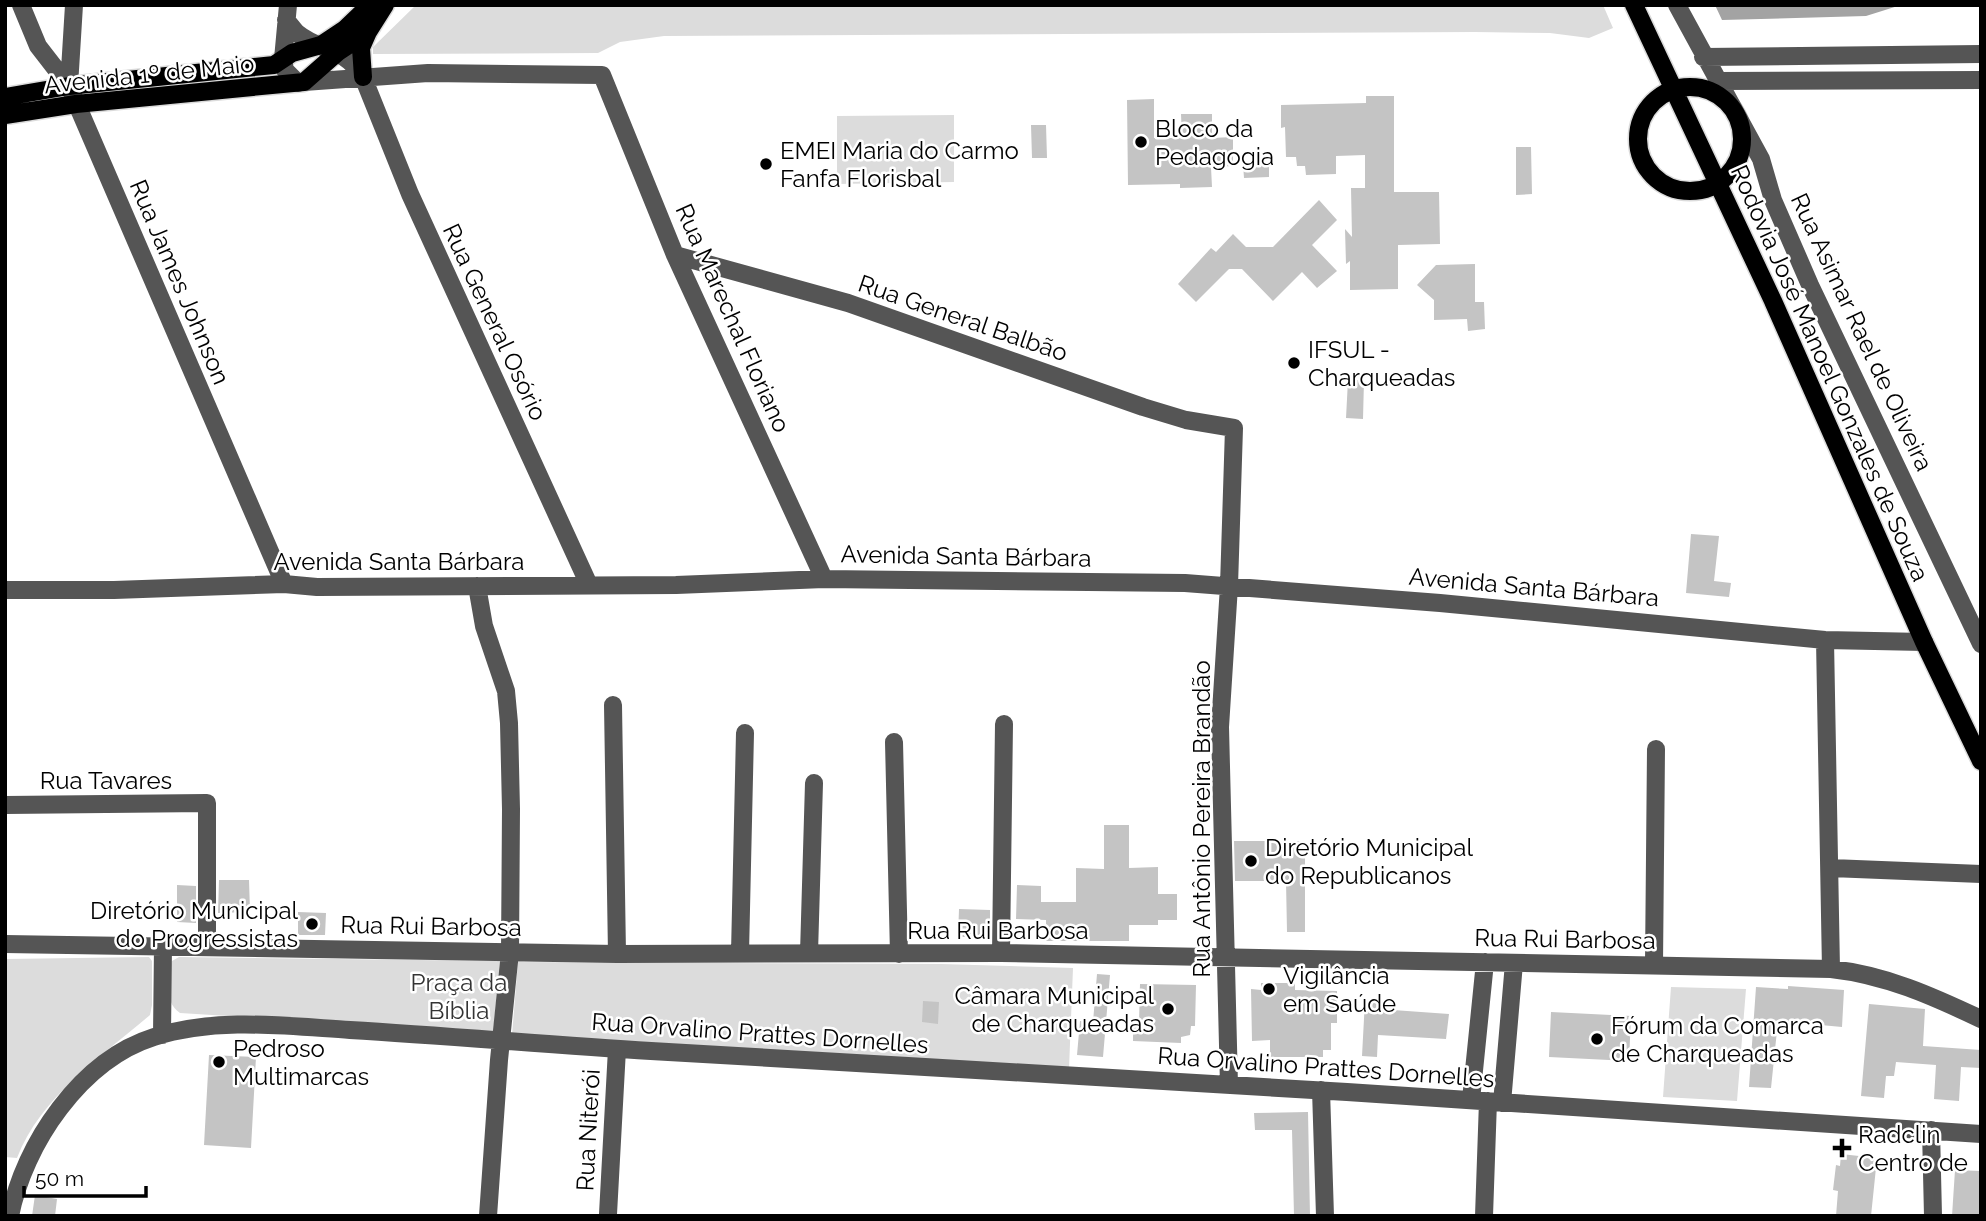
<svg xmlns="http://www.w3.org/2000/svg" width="1986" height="1221" font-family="Raleway,sans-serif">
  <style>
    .green { fill: #dcdcdc }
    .water { fill: #a3a3a3 }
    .building { fill: #c4c4c4 }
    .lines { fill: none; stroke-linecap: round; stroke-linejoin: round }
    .major-casing { stroke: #dbdbdb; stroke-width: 21 }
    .minor { stroke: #555; stroke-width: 18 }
    .major { stroke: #000; stroke-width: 18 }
    .poi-dot { fill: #000; stroke: #fff; stroke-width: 2.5 }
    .labels { text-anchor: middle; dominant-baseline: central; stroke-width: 5; stroke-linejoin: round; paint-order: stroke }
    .street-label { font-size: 24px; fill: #000; stroke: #fff }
    .poi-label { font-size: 24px; fill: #000; stroke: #fff; text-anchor: start }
    .park-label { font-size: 24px; fill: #333; stroke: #fff }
  </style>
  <rect width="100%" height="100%" fill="#fff"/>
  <path class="green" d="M 416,5 L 1603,5 L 1613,28 L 1589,38 L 1550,33 L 1475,32 L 664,36 L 620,42 L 598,53 L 373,54 L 373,47 Z
    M 954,115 L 954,182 L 837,184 L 837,116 Z
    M 149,957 L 152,961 L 152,1005 L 150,1015 C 101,1057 41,1096 17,1158 L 5,1157 L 5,959 Z
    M 179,957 L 500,961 L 493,1033 L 180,1013 C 164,1003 167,977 172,961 Z
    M 518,962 L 941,964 L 1073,968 L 1069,1069 L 512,1035 Z
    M 1671,987 L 1746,989 L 1737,1101 L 1663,1097 Z"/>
  <path class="water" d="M 1715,5 L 1901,5 L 1866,16 L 1722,20 Z"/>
  <path class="building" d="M 1366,96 L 1394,96 L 1394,192 L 1439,192 L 1440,244 L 1398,245 L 1398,289 L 1350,290 L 1350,261 L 1346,264 L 1345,229 L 1352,237 L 1351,188 L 1365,188 L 1365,155 L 1336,156 L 1336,174 L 1306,175 L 1305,166 L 1297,166 L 1296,157 L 1286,157 L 1285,127 L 1281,128 L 1281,105 L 1366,103 Z
    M 1154,99 L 1154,138 L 1182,138 L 1181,114 L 1212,114 L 1212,138 L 1233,137 L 1233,166 L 1211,167 L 1212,187 L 1180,188 L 1180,184 L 1128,185 L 1127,100 Z
    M 1031,125 L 1046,125 L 1047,158 L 1032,158 Z
    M 1516,147 L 1531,147 L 1532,194 L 1516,195 Z
    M 1269,163 L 1269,177 L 1244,178 L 1243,164 Z
    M 1319,200 L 1337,220 L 1312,245 L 1337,271 L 1317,288 L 1302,272 L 1273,301 L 1242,269 L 1229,269 L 1196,302 L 1178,284 L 1211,248 L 1216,252 L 1233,234 L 1246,247 L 1273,247 Z
    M 1475,264 L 1475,302 L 1484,302 L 1485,329 L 1468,331 L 1467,319 L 1434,320 L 1434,300 L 1417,285 L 1436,265 Z
    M 1348,380 L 1364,380 L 1363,419 L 1346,418 Z
    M 1691,534 L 1719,536 L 1714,581 L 1731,583 L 1729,597 L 1686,593 Z
    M 1104,825 L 1129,825 L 1129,868 L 1158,867 L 1158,894 L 1177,894 L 1177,920 L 1158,920 L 1158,925 L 1129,925 L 1129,941 L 1046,941 L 1046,920 L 1016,919 L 1017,885 L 1041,886 L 1041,902 L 1076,902 L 1076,868 L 1104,869 Z
    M 1234,841 L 1305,841 L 1305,932 L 1287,932 L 1286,881 L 1235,881 Z
    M 219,880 L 249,880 L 250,912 L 218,913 Z
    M 177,885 L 196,886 L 196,923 L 177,922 Z
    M 959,909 L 990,910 L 990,937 L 958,937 Z
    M 298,912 L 326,913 L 325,935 L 298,935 Z
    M 1097,974 L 1110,975 L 1103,1057 L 1077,1055 L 1080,1021 L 1093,1022 Z
    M 1261,983 L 1295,983 L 1295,990 L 1337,991 L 1337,1023 L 1331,1023 L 1331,1050 L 1323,1050 L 1323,1057 L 1270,1057 L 1270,1040 L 1252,1041 L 1251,989 L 1261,990 Z
    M 1140,984 L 1196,985 L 1195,1026 L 1191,1026 L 1190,1035 L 1181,1037 L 1181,1043 L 1133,1041 L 1133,1025 L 1139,1024 Z
    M 1788,986 L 1844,990 L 1842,1027 L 1778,1021 L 1771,1088 L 1749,1087 L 1756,987 L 1788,989 Z
    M 1365,1000 L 1380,1001 L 1379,1009 L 1449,1014 L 1446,1039 L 1378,1035 L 1377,1057 L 1362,1056 Z
    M 923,1001 L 939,1002 L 938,1024 L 922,1022 Z
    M 1869,1004 L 1925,1009 L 1923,1046 L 1981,1050 L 1981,1068 L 1961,1067 L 1959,1101 L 1934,1099 L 1936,1065 L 1896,1062 L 1894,1076 L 1886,1076 L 1884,1098 L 1861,1096 Z
    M 1551,1012 L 1631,1016 L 1629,1061 L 1549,1057 Z
    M 209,1055 L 256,1057 L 251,1148 L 204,1145 Z
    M 1308,1112 L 1310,1216 L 1294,1216 L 1292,1130 L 1255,1130 L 1254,1113 Z
    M 1841,1154 L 1877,1158 L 1871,1216 L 1836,1216 L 1838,1191 L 1833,1190 L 1836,1165 L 1840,1166 Z
    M 1955,1170 L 1981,1171 L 1981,1216 L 1952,1216 Z
    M 35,1195 L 57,1199 L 55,1216 L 32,1216 Z"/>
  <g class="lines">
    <g class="major-casing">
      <path id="major" d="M 1634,5 L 1773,301 L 1924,642 L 1981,761
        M 363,77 L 361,48 L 368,32
        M1638 139a52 52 0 1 1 104 0a52 52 0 1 1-104 0Z
        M 5,97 L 69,86 L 274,65 L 292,53 L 321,45 L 345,29 L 370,5
        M 5,115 L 76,104 L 304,82 L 338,52 L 368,32 L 385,5"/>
    </g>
    <path class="minor" d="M 21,5 L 38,46 L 69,86 L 284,584
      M 288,5 L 283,59 L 285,70 L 298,83
      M 1677,5 L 1761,159 L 1773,200 L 1810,285 L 1981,644
      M 286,20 C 290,24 293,29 297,33 C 320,52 343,46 363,77 L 410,194 L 589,585
      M 1703,57 L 1981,54
      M 1718,81 L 1981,80
      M 304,82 L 428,73 L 602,75 L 675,255 L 824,579
      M 69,86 L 74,5
      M 675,255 L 848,303 L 1143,407 L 1186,420 L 1234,428 L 1229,586 L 1220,727 L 1229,1085
      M 477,586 L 484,626 L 506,691 L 509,723 L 511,809 L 510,952 L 499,1060 L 488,1216
      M 5,590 L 114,590 L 284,584 L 317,587 L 676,585 L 824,579 L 1185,583 L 1440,603 L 1825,640 L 1924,642
      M 1825,640 L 1831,969
      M 613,705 L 617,954
      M 894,742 L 899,954
      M 5,805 L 207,803 L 207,947
      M 1831,868 L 1981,874
      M 5,944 L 617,954 L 1001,953 L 1831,969 C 1886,975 1932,996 1981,1019
      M 740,953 L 745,733
      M 809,953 L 814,783
      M 1001,953 L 1004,724
      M 1654,965 L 1656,749
      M 162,1035 L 163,946
      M 1321,1090 L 1325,1216
      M 1471,1100 L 1485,962
      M 1502,1103 L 1514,963
      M 1931,1130 L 1933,1216
      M 608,1214 L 617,1049
      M 10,1216 C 24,1144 81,1060 154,1037 C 216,1017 286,1026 350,1030 C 451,1036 551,1045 651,1051 C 883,1065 1115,1077 1347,1092 C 1559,1105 1770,1120 1981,1134
      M 1484,1216 L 1488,1101"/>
    <use href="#major" class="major"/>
  </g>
  <g class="poi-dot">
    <circle cx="1141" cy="142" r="7"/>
    <circle cx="766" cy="164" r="7"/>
    <circle cx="1294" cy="363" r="7"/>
    <circle cx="1251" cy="861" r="7"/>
    <circle cx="312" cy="924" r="7"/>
    <circle cx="1269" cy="989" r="7"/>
    <circle cx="1168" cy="1009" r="7"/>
    <circle cx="1597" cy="1039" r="7"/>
    <circle cx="219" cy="1062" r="7"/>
    <path d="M1838.5 1137.5h7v7h7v7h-7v7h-7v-7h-7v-7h7z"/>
  </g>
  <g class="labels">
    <g class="street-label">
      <text transform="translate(149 74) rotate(-6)">Avenida 1º de Maio</text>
      <text transform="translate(180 282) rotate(67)">Rua James Johnson</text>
      <text transform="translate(733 318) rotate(66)">Rua Marechal Floriano</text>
      <text transform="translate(963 318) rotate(19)">Rua General Balbão</text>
      <text transform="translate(495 322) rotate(65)">Rua General Osório</text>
      <text transform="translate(1862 332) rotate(65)">Rua Asimar Rael de Oliveira</text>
      <text transform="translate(1830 373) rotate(66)">Rodovia José Manoel Gonzales de Souza</text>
      <text transform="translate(966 556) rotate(1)">Avenida Santa Bárbara</text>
      <text x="399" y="561">Avenida Santa Bárbara</text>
      <text transform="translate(1534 587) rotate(5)">Avenida Santa Bárbara</text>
      <text x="106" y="780">Rua Tavares</text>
      <text transform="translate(1201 819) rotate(-90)">Rua Antônio Pereira Brandão</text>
      <text transform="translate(431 926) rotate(1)">Rua Rui Barbosa</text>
      <text x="998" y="930">Rua Rui Barbosa</text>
      <text transform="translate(1565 939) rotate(1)">Rua Rui Barbosa</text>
      <text transform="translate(760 1033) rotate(4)">Rua Orvalino Prattes Dornelles</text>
      <text transform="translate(1326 1067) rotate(4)">Rua Orvalino Prattes Dornelles</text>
      <text transform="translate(588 1130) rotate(-87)">Rua Niterói</text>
    </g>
    <g class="poi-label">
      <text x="1155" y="128">Bloco da<tspan x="1155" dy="28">Pedagogia</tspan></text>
      <text x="780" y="150">EMEI Maria do Carmo<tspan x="780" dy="28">Fanfa Florisbal</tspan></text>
      <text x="1308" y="349">IFSUL -<tspan x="1308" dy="28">Charqueadas</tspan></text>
      <text x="1265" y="847">Diretório Municipal<tspan x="1265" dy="28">do Republicanos</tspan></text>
      <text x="298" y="910" text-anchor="end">Diretório Municipal<tspan x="298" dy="28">do Progressistas</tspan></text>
      <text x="1283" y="975">Vigilância<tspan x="1283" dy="28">em Saúde</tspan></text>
      <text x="1154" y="995" text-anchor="end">Câmara Municipal<tspan x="1154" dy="28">de Charqueadas</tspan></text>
      <text x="1611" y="1025">Fórum da Comarca<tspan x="1611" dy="28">de Charqueadas</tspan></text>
      <text x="233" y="1048">Pedroso<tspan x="233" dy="28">Multimarcas</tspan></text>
      <text x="1858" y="1134">Radclin<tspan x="1858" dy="28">Centro de</tspan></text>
    </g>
    <g class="park-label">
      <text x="459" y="982">Praça da<tspan x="459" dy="28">Bíblia</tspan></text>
    </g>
  </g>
  <rect width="1986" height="1221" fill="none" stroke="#000000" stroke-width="14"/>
  <path d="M24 1186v10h122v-10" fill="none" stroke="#000000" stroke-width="3.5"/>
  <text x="35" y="1186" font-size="21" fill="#000000" stroke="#ffffff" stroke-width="5" paint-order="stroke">50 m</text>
</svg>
